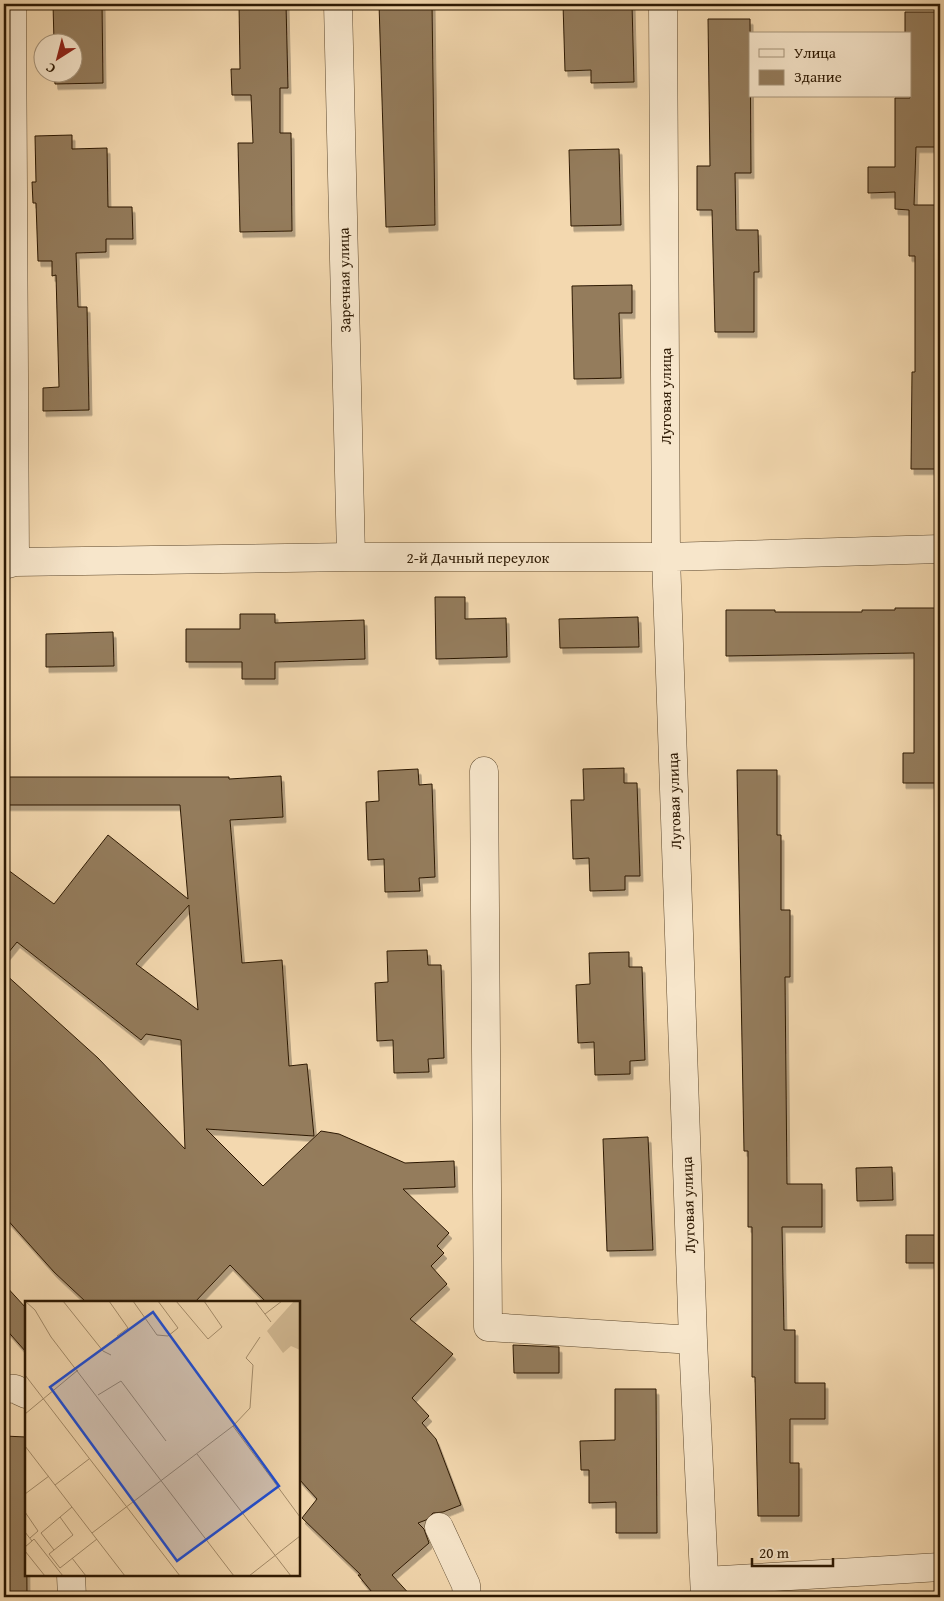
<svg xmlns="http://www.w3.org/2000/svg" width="944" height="1601" font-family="'Gentium Book Plus',serif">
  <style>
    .building { fill: #947c5c; stroke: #2d1903; fill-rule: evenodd; filter: url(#shadow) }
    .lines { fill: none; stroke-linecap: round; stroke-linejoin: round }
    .minor-casing { stroke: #5e492e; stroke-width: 29 }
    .minor { stroke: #f7e6cb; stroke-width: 28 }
    .labels { text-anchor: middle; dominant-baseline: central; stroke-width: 4.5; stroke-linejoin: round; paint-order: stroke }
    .street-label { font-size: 15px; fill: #2d1903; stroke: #f7e6cb }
    .inset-road { fill: none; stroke: #a48c6a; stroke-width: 1 }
    .view { fill: #1d4ed8; fill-opacity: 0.15; stroke: #1d4ed8; stroke-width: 2.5 }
    .inset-edge { fill: none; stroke: #2d1903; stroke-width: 2.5 }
  </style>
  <defs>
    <filter id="shadow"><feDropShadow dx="3" dy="5.5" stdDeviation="0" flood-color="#0004"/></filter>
  </defs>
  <rect width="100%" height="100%" fill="#f3d8af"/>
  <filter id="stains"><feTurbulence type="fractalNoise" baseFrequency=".004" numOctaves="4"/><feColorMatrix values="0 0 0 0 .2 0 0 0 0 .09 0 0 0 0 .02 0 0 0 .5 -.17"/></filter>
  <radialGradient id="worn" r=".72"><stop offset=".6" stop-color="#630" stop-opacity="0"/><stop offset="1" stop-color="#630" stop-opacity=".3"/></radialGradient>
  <path class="building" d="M 53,4 L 102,4 L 103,83 L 55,84 L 54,72 L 72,72 L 72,42 L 54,42 Z
    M 239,4 L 286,4 L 288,88 L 280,88 L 280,133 L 291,133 L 292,231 L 240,232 L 238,143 L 253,143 L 251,95 L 232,95 L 231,69 L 240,69 Z
    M 379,4 L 432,4 L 435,225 L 386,227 Z
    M 563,4 L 632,4 L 634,82 L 591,83 L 591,70 L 565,71 Z
    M 905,12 L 940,12 L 940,147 L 916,147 L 914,205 L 940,205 L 940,469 L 911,469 L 912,372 L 915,372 L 915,256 L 909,256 L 909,210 L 895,209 L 895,192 L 868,193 L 868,167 L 895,167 L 895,98 L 910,98 L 910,34 L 905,34 Z
    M 708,19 L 750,19 L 751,173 L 735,173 L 736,230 L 758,230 L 759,272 L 754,272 L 754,332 L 715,332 L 712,210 L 697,210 L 697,166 L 710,166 Z
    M 72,135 L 72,149 L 107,148 L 108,207 L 132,207 L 133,239 L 106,239 L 106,252 L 76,253 L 78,307 L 87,307 L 89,410 L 43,411 L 43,388 L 59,387 L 56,275 L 52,276 L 52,261 L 38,261 L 36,203 L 33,203 L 32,182 L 36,182 L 35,136 Z
    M 619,149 L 621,225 L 571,226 L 569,150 Z
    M 632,285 L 632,313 L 619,313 L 621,378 L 574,379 L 572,286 Z
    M 435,597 L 465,597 L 465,619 L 506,618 L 507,657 L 436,659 Z
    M 895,608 L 940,608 L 940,783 L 903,783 L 903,753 L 914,753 L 914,653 L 726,656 L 726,610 L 775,610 L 775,612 L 862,612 L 862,610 L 895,610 Z
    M 240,614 L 275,614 L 275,623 L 364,620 L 365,659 L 275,662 L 275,679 L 242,679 L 242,662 L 186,662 L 186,629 L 240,629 Z
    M 638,617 L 639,647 L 560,648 L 559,619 Z
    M 113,632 L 114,666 L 46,667 L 46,634 Z
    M 624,768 L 624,783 L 637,783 L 640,876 L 625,876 L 625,890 L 590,891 L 589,858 L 573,859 L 571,800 L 584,800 L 583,769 Z
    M 418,769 L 419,785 L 432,784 L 435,877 L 419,878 L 420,891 L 385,892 L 384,859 L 368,860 L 366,802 L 379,801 L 378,771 Z
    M 737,770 L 777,770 L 777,835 L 781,835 L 781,910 L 790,910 L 790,977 L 785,977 L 787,1184 L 822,1184 L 822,1227 L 782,1227 L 784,1330 L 795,1330 L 795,1383 L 825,1383 L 825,1419 L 790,1419 L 790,1463 L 799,1463 L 799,1516 L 758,1516 L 755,1377 L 752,1377 L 752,1227 L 748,1227 L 748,1151 L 744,1151 Z
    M 281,776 L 283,817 L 230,820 L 242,963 L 282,960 L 289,1066 L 307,1064 L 314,1136 L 206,1129 L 263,1186 L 321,1131 L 339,1134 L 405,1163 L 454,1161 L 455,1187 L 403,1189 L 449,1233 L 437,1246 L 444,1253 L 431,1266 L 447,1284 L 410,1319 L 453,1354 L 412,1398 L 429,1416 L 422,1423 L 436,1439 L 461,1505 L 443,1512 L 433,1513 L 426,1520 L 418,1523 L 424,1529 L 429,1543 L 392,1575 L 412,1597 L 376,1597 L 358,1575 L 361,1575 L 302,1518 L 317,1499 L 299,1479 L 299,1302 L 266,1302 L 230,1265 L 195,1302 L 86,1302 L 54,1272 L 4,1216 L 4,973 L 98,1058 L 185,1149 L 181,1040 L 146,1034 L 141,1040 L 17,942 L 4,958 L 4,867 L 54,904 L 108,835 L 188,899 L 180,805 L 4,805 L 4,777 L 229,777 L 229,779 ZM 189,905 L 189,908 L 198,1010 L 136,964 Z
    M 427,950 L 428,965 L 441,965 L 444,1058 L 428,1059 L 429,1072 L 394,1073 L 393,1040 L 377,1041 L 375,983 L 388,982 L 387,951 Z
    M 629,952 L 629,967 L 642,967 L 645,1060 L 630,1061 L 630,1074 L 595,1075 L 594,1042 L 578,1043 L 576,985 L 590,984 L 589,953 Z
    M 648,1137 L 653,1250 L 607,1251 L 603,1139 Z
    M 892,1167 L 893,1200 L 857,1201 L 856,1168 Z
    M 906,1235 L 940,1235 L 940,1263 L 906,1263 Z
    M 4,1284 L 26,1308 L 26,1352 L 4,1327 Z
    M 513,1345 L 559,1347 L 559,1373 L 514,1373 Z
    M 615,1389 L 656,1389 L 657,1533 L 616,1533 L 616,1502 L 589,1503 L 589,1470 L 581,1470 L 580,1441 L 615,1440 Z
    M 4,1436 L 26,1437 L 27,1597 L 4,1597 Z"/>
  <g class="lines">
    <g class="minor-casing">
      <path id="minor" d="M 12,4 L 15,562
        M 338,4 L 351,557
        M 663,4 L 666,557 L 693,1340 L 705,1597
        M 4,565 L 15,562 L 351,557 L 666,557 L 940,549
        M 484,771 L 488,1327 L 693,1340
        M 4,1388 L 15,1389 L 26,1394
        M 439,1527 L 466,1585 L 467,1597
        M 71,1575 L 72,1597
        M 705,1581 L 940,1567"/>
    </g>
    <use href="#minor" class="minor"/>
  </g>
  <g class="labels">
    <g class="street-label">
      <text transform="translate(344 280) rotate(-91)">Заречная улица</text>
      <text transform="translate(665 396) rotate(-90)">Луговая улица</text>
      <text x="478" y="557">2-й Дачный переулок</text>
      <text transform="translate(674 801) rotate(-92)">Луговая улица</text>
      <text transform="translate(688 1205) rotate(-92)">Луговая улица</text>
    </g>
  </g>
  <g transform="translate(25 1301)">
    <rect width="275" height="275" fill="#f3d8af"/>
    <path d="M 269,0 L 275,0 L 275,49 L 266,45 L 258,52 L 242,30 Z" fill="#d1b892"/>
    <path class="inset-road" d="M 0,0 L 10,9 L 26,36 L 209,275M 38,0 L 78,50 L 86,54M 84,0 L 103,27 L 92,35M 108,0 L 132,34 L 143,35 L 153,27 L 133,0M 151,0 L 183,38 L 197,26 L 179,0M 230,0 L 246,21M 240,13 L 257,0M 0,74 L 155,275M 73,94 L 96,80 L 141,140M 0,113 L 53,69M 208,125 L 275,216M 0,145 L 100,275M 172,153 L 266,275M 30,184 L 64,158M 0,193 L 24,175M 0,211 L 13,230 L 5,237M 35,216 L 48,234 L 24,253 L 35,267 L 72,238M 0,231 L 7,240 L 0,246M 67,232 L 208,125 L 225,107 L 228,64 L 221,57 L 235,36M 7,240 L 9,238 L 38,275M 29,249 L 16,232 L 47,206M 0,250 L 20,275M 47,257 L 61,275M 224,275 L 275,235"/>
    <path class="view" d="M 128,11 L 254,185 L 152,260 L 25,86 Z"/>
    <rect width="275" height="275" class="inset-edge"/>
  </g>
  <rect width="944" height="1601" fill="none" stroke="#f3d8af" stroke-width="20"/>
  <rect x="5" y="5" width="934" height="1591" fill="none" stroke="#2d1903" stroke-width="2.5"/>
  <rect x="10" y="10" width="924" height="1581" fill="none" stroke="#2d1903"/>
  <rect x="749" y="32" width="162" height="65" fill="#f7e6cb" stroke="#a6947b"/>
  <rect x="759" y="49" width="25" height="8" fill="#f7e6cb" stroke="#a6947b"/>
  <text x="794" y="58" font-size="15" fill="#2d1903">Улица</text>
  <rect x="759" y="70" width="25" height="15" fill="#947c5c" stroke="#a6947b"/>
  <text x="794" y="82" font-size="15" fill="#2d1903">Здание</text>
  <g transform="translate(58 58) rotate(216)"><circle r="24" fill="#f7e6cb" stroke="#a6947b"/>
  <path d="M0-4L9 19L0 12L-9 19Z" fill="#8f2418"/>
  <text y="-8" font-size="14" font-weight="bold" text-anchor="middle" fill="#2d1903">С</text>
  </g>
  <path d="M752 1558v8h81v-8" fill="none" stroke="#2d1903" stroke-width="2.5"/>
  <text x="759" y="1558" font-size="15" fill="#2d1903" stroke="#f7e6cb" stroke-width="4" paint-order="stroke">20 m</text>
  <rect width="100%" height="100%" filter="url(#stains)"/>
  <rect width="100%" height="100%" fill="url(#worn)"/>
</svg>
